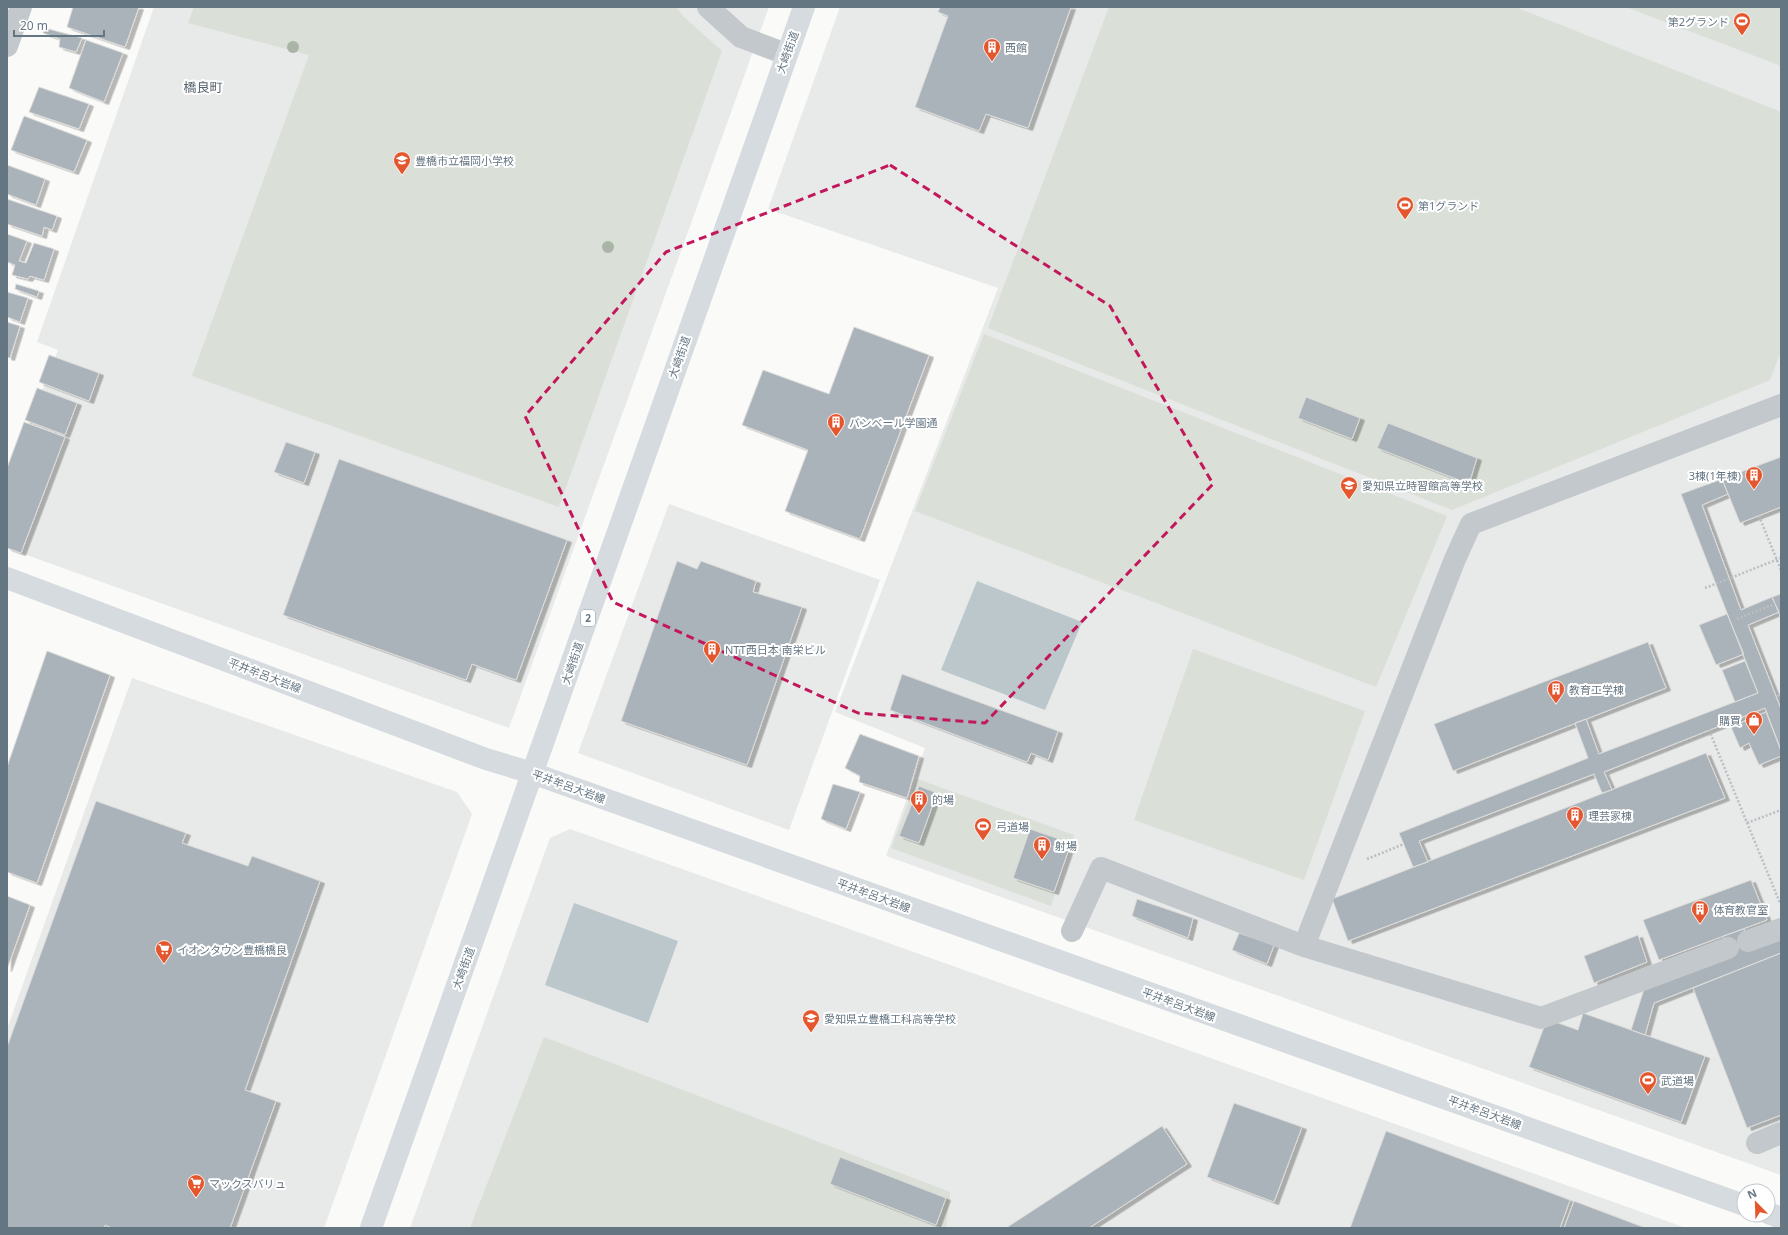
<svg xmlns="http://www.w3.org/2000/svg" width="1788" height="1235" font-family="'Noto Sans','Noto Sans JP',sans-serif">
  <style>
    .built { fill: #e8e9e9 }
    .green { fill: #dadfd7 }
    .water { fill: #bbc7cb }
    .building { fill: #aab3b9; stroke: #dcdcda; filter: url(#shadow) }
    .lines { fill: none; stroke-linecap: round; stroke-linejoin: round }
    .path { stroke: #bbbfc2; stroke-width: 2.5; stroke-dasharray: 2 2; stroke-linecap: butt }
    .minor { stroke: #c3c8cc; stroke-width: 22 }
    .major { stroke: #d6dbdf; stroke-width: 22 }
    .tree { fill: #aab4a7 }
    .marked { fill: none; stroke: #c2185b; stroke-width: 3; stroke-dasharray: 8 5; stroke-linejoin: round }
    .labels { text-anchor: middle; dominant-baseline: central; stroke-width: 4; stroke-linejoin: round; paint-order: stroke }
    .shield { fill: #fff; stroke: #939fa8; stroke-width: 1 }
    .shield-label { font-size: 10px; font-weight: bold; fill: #657683 }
    .poi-label { font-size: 11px; fill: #657683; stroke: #fff; text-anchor: start }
    .street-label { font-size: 11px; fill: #657683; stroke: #fff }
    .quarter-label { font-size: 13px; fill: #57646e; stroke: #fff }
  </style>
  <defs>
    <filter id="shadow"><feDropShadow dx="4.5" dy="2.5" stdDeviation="0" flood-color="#0004"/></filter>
  </defs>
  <rect width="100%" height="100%" fill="#fafaf8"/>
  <path class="built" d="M 154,7 L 769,7 L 509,728 L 7,548 L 7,481 L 58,350 L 37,342 Z
    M 840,7 L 1781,7 L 1781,1175 L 886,856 L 925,748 L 835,712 L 998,288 L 768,209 Z
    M 669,504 L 880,580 L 789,830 L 578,753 Z
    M 132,678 L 457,792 L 472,814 L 324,1228 L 7,1228 L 7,1029 Z
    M 570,829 L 1686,1228 L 410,1228 L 550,838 Z"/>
  <path class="green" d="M 194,7 L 676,7 L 684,17 L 722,51 L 559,507 L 192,376 L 309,55 L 188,23 Z
    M 1109,7 L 1515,7 L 1781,112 L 1781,351 L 1770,380 L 1452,510 L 988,328 Z
    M 1626,7 L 1781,7 L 1781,66 Z
    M 984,334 L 1447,516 L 1376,687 L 915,511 Z
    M 1193,649 L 1365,711 L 1304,880 L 1134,820 Z
    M 917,779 L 1074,835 L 1051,906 L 891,848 Z
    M 544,1037 L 950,1192 L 946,1228 L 470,1228 Z"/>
  <path class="water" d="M 977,581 L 1082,622 L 1045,710 L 941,670 Z
    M 574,903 L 678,941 L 648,1023 L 545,985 Z"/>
  <path class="building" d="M 73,7 L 139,7 L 125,47 L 67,27 Z
    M 940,7 L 1071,7 L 1028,128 L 986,114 L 979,131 L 915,107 L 948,16 L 938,12 Z
    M 45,28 L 82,38 L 76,52 L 59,47 L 60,39 L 43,33 Z
    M 86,40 L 123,53 L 104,102 L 69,88 Z
    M 39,87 L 89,104 L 79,129 L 29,112 Z
    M 24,116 L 87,140 L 74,172 L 11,150 Z
    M 7,165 L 45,179 L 36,205 L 7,194 Z
    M 7,199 L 57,216 L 52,230 L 44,227 L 42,236 L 7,224 Z
    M 7,234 L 27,241 L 19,261 L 26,263 L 34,243 L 54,249 L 44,280 L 30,276 L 28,279 L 12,275 L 15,265 L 7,262 Z
    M 16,284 L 39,291 L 37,297 L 15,289 Z
    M 7,292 L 28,298 L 20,322 L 7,317 Z
    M 7,322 L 20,326 L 10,358 L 7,357 Z
    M 854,327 L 929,355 L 860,539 L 785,511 L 808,450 L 742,425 L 763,370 L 829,394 Z
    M 49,355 L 99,373 L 89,401 L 39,382 Z
    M 37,388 L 77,403 L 65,435 L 25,420 Z
    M 1306,397 L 1360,418 L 1352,439 L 1298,418 Z
    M 24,422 L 65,437 L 21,553 L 7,548 L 7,468 Z
    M 1388,423 L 1477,458 L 1469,484 L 1377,448 Z
    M 286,442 L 315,452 L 304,483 L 274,472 Z
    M 1781,457 L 1781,507 L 1740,523 L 1722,479 Z
    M 339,459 L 567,540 L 516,680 L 472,664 L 466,680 L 283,615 Z
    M 1722,479 L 1728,494 L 1702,505 L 1741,610 L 1772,597 L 1779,612 L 1748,625 L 1781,709 L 1781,750 L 1765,708 L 1604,772 L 1612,790 L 1602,793 L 1594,774 L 1419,841 L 1428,862 L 1413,867 L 1399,833 L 1588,758 L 1575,723 L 1586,719 L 1599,754 L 1758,693 L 1681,494 Z
    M 677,561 L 697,569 L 701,561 L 756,581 L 753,592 L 802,607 L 747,765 L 621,721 Z
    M 1781,594 L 1781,618 L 1772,597 Z
    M 1727,614 L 1744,654 L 1716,665 L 1699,625 Z
    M 1648,642 L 1666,688 L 1453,771 L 1434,724 Z
    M 47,651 L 110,675 L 37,883 L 7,872 L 7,767 Z
    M 1745,661 L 1758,693 L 1735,702 L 1722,670 Z
    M 902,674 L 1058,731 L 1048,760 L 1031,753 L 1027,762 L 890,710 Z
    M 1766,712 L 1781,751 L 1781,756 L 1759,765 L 1749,743 L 1740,748 L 1731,727 Z
    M 860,734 L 919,756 L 907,798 L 859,782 L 860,776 L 845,768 Z
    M 1706,753 L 1725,798 L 1348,941 L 1332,899 Z
    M 833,784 L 860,792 L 846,829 L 821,819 Z
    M 919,786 L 937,793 L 919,843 L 899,836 Z
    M 96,801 L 186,833 L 182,843 L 248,866 L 252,856 L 320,881 L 245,1090 L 276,1101 L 230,1228 L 112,1228 L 105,1225 L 104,1228 L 7,1228 L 7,1047 Z
    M 1030,829 L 1071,843 L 1054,892 L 1013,878 Z
    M 1751,880 L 1767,920 L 1659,960 L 1643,920 Z
    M 7,896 L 30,905 L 7,969 Z
    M 1137,899 L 1193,918 L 1188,938 L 1132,916 Z
    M 1744,929 L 1750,946 L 1781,935 L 1781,953 L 1654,1003 L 1645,1035 L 1631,1030 L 1645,986 L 1730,953 L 1723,936 Z
    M 1239,933 L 1274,945 L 1267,964 L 1232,950 Z
    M 1638,935 L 1647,962 L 1594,983 L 1584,956 Z
    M 1781,953 L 1781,1115 L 1747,1128 L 1693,988 Z
    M 1583,1013 L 1705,1056 L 1681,1122 L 1529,1067 L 1547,1019 L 1578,1030 Z
    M 1234,1103 L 1302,1127 L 1274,1202 L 1207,1177 Z
    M 1162,1126 L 1187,1164 L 1089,1228 L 1006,1228 Z
    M 1386,1131 L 1570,1200 L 1560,1228 L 1350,1228 Z
    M 840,1157 L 946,1198 L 936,1225 L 830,1184 Z
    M 1574,1201 L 1643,1227 L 1643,1228 L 1564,1228 Z"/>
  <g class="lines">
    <path class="path" d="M 1759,516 L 1781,570
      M 1705,588 L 1781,558
      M 1737,619 L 1775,604
      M 1777,696 L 1781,695
      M 1709,730 L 1780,903
      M 1747,823 L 1781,810
      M 1367,859 L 1404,844"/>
    <path class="minor" d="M 708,7 L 741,37 L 786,54
      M 7,46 L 21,7
      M 1072,931 L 1101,868 L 1304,946 L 1541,1018 L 1728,948
      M 1748,941 L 1781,929
      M 1304,946 L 1455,559 L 1471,524 L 1781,405
      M 1757,1143 L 1781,1133"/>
    <path class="major" d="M 7,578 L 486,759 L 532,773 L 1744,1205
      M 1768,1213 L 1781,1218
      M 371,1228 L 804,7"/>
  </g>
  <g class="tree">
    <circle cx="293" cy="47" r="6"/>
    <circle cx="608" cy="247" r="6"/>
  </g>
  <path class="marked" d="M 890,165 L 1110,306 L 1213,484 L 985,723 L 858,713 L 613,602 L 525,416 L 666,252 Z"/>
  <defs>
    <g id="stadium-pin" transform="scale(0.9)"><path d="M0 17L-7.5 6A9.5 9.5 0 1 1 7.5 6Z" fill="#e4572e" stroke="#fff"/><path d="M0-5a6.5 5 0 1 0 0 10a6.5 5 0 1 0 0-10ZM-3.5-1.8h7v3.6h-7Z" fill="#fff"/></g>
    <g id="building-pin" transform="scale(0.9)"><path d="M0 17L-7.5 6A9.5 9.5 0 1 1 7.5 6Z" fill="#e4572e" stroke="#fff"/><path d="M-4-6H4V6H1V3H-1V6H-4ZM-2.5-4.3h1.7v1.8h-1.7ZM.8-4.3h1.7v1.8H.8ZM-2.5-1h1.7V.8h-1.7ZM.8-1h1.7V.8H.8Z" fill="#fff"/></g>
    <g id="school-pin" transform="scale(0.9)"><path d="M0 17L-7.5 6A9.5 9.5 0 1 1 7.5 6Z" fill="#e4572e" stroke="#fff"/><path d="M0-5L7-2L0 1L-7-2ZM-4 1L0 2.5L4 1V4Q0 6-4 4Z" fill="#fff"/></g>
    <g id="shop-pin" transform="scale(0.9)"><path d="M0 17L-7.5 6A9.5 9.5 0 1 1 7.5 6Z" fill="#e4572e" stroke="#fff"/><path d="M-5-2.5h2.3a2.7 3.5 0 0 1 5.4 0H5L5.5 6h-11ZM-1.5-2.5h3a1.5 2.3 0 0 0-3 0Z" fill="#fff"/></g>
    <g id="supermarket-pin" transform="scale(0.9)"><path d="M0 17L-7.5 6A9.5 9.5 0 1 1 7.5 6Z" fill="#e4572e" stroke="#fff"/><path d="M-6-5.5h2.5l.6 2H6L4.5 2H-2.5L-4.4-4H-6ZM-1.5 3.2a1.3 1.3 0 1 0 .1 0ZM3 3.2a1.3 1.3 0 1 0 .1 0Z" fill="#fff"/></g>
  </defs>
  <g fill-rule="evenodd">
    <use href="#stadium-pin" x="1742" y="21"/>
    <use href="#building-pin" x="992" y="47"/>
    <use href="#school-pin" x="402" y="160"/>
    <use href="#stadium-pin" x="1405" y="205"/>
    <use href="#building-pin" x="836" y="422"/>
    <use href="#building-pin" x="1754" y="475"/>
    <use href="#school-pin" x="1349" y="485"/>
    <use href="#building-pin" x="712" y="649"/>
    <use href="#building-pin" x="1556" y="689"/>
    <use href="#shop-pin" x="1754" y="720"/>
    <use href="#building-pin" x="919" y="799"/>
    <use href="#building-pin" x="1575" y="815"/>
    <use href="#stadium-pin" x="983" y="826"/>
    <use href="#building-pin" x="1042" y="845"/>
    <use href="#building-pin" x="1700" y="909"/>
    <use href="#supermarket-pin" x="164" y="949"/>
    <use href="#school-pin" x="811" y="1018"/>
    <use href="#stadium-pin" x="1648" y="1080"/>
    <use href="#supermarket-pin" x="196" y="1183"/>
  </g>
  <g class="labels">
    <rect class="shield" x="581" y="610" width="14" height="16" rx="3"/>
    <g class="shield-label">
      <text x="588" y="618">2</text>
    </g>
    <g class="poi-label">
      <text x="1729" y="21" text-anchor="end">第2グランド</text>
      <text x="1005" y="47">西館</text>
      <text x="415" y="160">豊橋市立福岡小学校</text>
      <text x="1418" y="205">第1グランド</text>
      <text x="849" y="422">バンベール学園通</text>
      <text x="1741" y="475" text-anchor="end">3棟(1年棟)</text>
      <text x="1362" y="485">愛知県立時習館高等学校</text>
      <text x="725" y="649">NTT西日本 南栄ビル</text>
      <text x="1569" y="689">教育工学棟</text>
      <text x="1741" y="720" text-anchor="end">購買</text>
      <text x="932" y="799">的場</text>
      <text x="1588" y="815">理芸家棟</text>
      <text x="996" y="826">弓道場</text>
      <text x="1055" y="845">射場</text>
      <text x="1713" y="909">体育教官室</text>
      <text x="177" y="949">イオンタウン豊橋橋良</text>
      <text x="824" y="1018">愛知県立豊橋工科高等学校</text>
      <text x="1661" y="1080">武道場</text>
      <text x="209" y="1183">マックスバリュ</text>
    </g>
    <g class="street-label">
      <text transform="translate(787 52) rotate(-70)">大崎街道</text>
      <text transform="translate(679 357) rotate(-71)">大崎街道</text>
      <text transform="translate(572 663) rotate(-71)">大崎街道</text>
      <text transform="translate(265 675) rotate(21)">平井牟呂大岩線</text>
      <text transform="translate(569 786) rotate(20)">平井牟呂大岩線</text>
      <text transform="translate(874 895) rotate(20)">平井牟呂大岩線</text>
      <text transform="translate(463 968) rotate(-70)">大崎街道</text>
      <text transform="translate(1179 1004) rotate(20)">平井牟呂大岩線</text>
      <text transform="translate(1485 1112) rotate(20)">平井牟呂大岩線</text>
    </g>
    <g class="quarter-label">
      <text x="203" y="87">橋良町</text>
    </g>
  </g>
  <rect width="1788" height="1235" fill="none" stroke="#657683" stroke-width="16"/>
  <g transform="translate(1756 1203) rotate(337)"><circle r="19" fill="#ffffff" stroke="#c1c8cd"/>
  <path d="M0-3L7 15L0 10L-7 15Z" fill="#e4572e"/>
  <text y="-6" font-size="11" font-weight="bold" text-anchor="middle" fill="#657683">N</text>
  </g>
  <path d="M14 30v6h90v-6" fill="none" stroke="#657683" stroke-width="2"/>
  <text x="20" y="30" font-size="12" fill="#657683" stroke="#ffffff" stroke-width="3" paint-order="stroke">20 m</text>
</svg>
